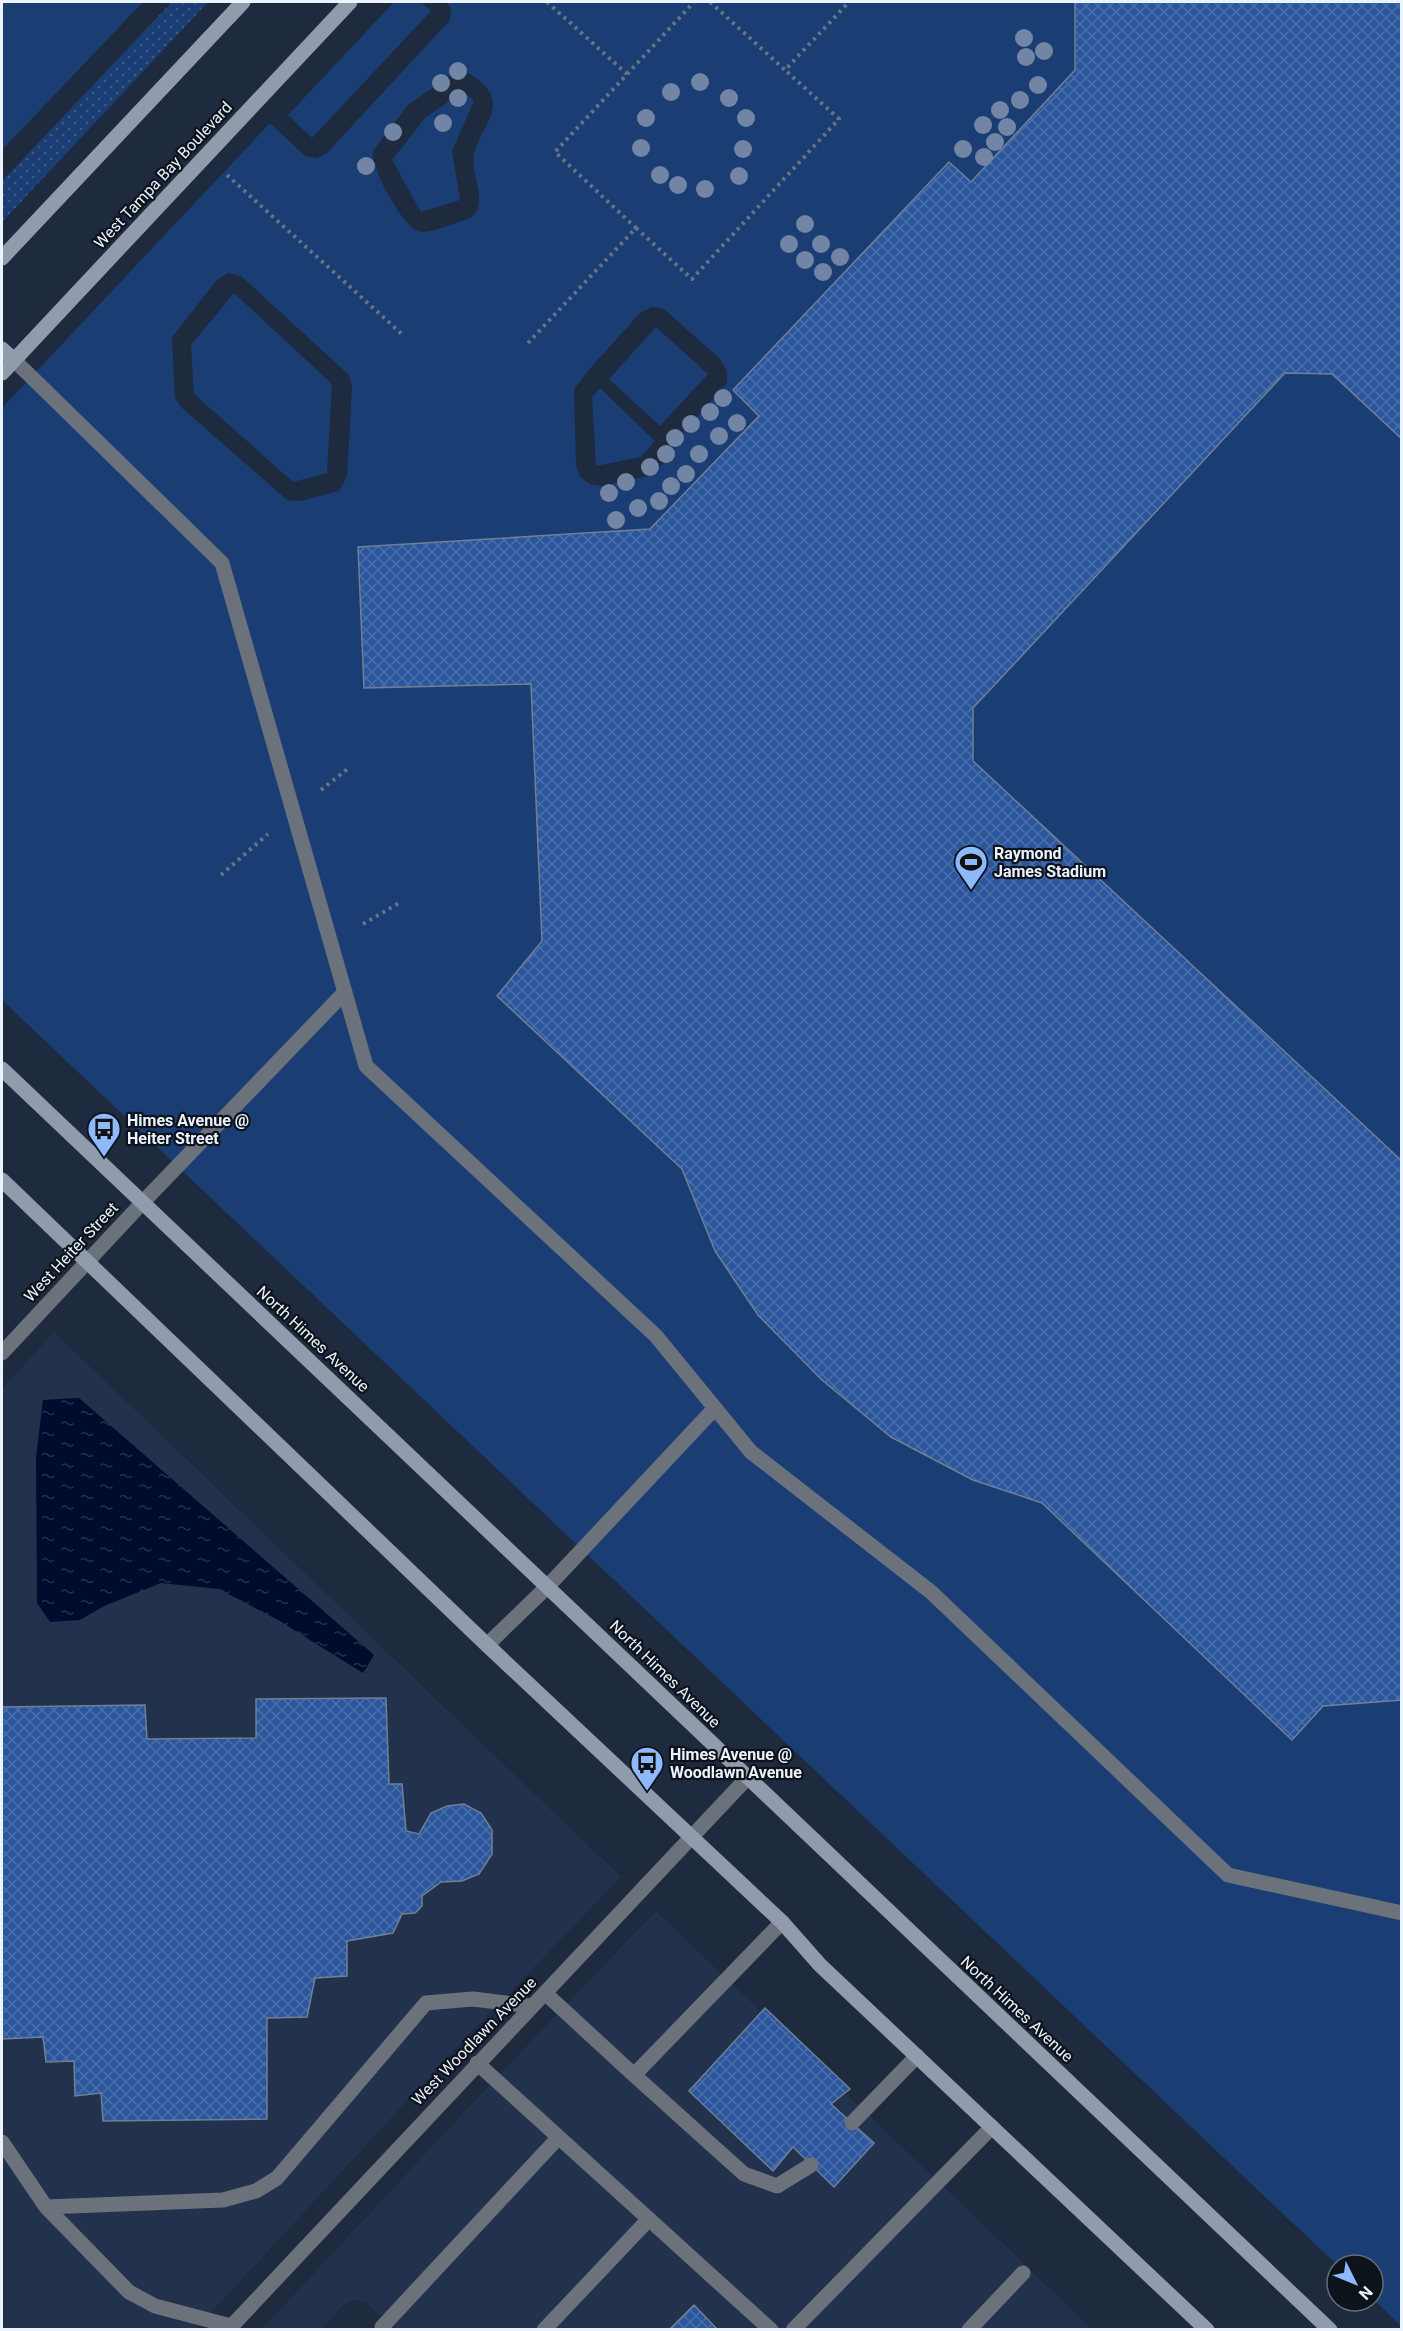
<svg xmlns="http://www.w3.org/2000/svg" width="1403" height="2331" font-family="Roboto,sans-serif">
  <style>
    .built { fill: #22324c; fill-rule: evenodd }
    .grass { fill: #1a3d74; fill-rule: evenodd }
    .park { fill: url(#park-dots) }
    .water { fill: url(#water-ripples) }
    .building { fill: url(#building-cross-hatch); stroke: #707f96; stroke-width: 1.5 }
    .lines { fill: none; stroke-linecap: round; stroke-linejoin: round }
    .path { stroke: #697384; stroke-width: 4; stroke-dasharray: 3 4.5; stroke-linecap: butt }
    .lane { stroke: #6b727c; stroke-width: 15 }
    .street { stroke: #6b727c; stroke-width: 15 }
    .secondary { stroke: #909bab; stroke-width: 15 }
    .tree { fill: #7285a4 }
    .labels { text-anchor: middle; dominant-baseline: central; stroke-width: 4.5; stroke-linejoin: round; paint-order: stroke }
    .street-label { font-size: 16px; fill: #edf3fe; stroke: #0d131b }
    .poi-label { font-size: 16px; font-weight: bold; fill: #edf3fe; stroke: #0d131b; text-anchor: start }
  </style>
  <defs>
    <pattern id="park-dots" width="8" height="8" patternUnits="userSpaceOnUse" patternTransform="scale(1.5)"><rect width="8" height="8" fill="#1a3d74"/><path d="M2 2h.1M6 6h.1" fill="none" stroke="#3c5a89" stroke-width="1.8" stroke-linecap="round"/></pattern>
    <pattern id="water-ripples" width="26" height="14" patternUnits="userSpaceOnUse" patternTransform="scale(1.5)"><rect width="26" height="14" fill="#000c2e"/><path d="M2 4q2-2 4 0t4 0M15 11q2-2 4 0t4 0" fill="none" stroke="#26304d"/></pattern>
    <pattern id="building-cross-hatch" width="8" height="8" patternUnits="userSpaceOnUse" patternTransform="scale(1.5)"><rect width="8" height="8" fill="#2b569b"/><path d="M0 0l8 8M0 8l8-8" fill="none" stroke="#4a6faa"/></pattern>
  </defs>
  <rect width="100%" height="100%" fill="#1e2a3e"/>
  <path class="built" d="M 54,1332 L 621,1877 L 458,2046 L 196,2329 L 2,2329 L 2,1389 ZM 79,1398 L 374,1655 L 363,1673 L 278,1620 L 219,1589 L 161,1583 L 104,1606 L 80,1620 L 36,1458 L 43,1400 Z
    M 656,1911 L 1092,2329 L 395,2330 L 367,2303 L 354,2300 L 344,2305 L 321,2329 L 261,2330 L 494,2080 Z"/>
  <path class="grass" d="M 2,2 L 143,2 L 2,150 Z
    M 394,2 L 421,2 L 431,11 L 312,138 L 288,115 Z
    M 447,2 L 1401,2 L 1401,2326 L 1373,2299 L 1373,2265 L 1337,2265 L 2,1000 L 2,408 L 270,123 L 305,156 L 317,158 L 327,153 L 450,20 L 451,8 ZM 457,71 C 467,72 475,76 482,83 C 508,107 480,128 474,154 C 469,174 492,207 468,219 C 457,222 429,235 418,231 C 402,226 370,166 373,151 L 408,105 ZM 228,273 L 241,276 L 349,375 L 352,387 L 347,476 L 339,491 L 300,501 L 287,500 L 182,408 L 175,398 L 172,337 L 217,280 ZM 652,307 L 664,309 L 721,360 L 727,371 L 727,383 L 675,441 L 671,454 L 653,475 L 602,486 L 590,484 L 580,477 L 576,465 L 574,389 L 593,365 L 641,312 Z
    M 464,91 L 474,101 L 452,151 L 460,200 L 421,212 L 392,160 L 425,118 Z
    M 234,293 L 332,384 L 327,473 L 293,482 L 194,394 L 191,345 Z
    M 656,327 L 708,374 L 660,426 L 609,379 Z
    M 600,388 L 655,441 L 641,457 L 596,466 L 592,397 Z"/>
  <path class="park" d="M 172,2 L 208,2 L 2,222 L 2,181 Z"/>
  <path class="water" d="M 79,1398 L 374,1655 L 363,1673 L 278,1620 L 219,1589 L 161,1583 L 104,1606 L 80,1620 L 50,1622 L 37,1603 L 36,1458 L 43,1400 Z"/>
  <path class="building" d="M 1075,2 L 1402,2 L 1402,439 L 1332,374 L 1285,373 L 973,708 L 973,761 L 1402,1161 L 1402,1700 L 1323,1706 L 1292,1740 L 1042,1503 L 973,1480 L 891,1437 L 822,1380 L 758,1315 L 715,1251 L 682,1169 L 497,996 L 542,941 L 531,684 L 364,688 L 358,547 L 650,529 L 759,416 L 733,390 L 949,162 L 971,182 L 1075,70 Z
    M 386,1698 L 389,1784 L 402,1784 L 406,1831 L 419,1834 L 431,1813 L 447,1806 L 464,1804 L 481,1813 L 492,1830 L 492,1854 L 479,1874 L 462,1881 L 441,1882 L 422,1896 L 422,1906 L 415,1913 L 402,1914 L 393,1933 L 347,1941 L 347,1976 L 315,1978 L 307,2017 L 267,2018 L 267,2119 L 103,2121 L 101,2093 L 75,2096 L 74,2061 L 46,2062 L 43,2037 L 2,2039 L 2,1707 L 145,1705 L 147,1739 L 256,1738 L 256,1699 Z
    M 765,2008 L 850,2089 L 831,2104 L 874,2143 L 834,2187 L 793,2147 L 773,2171 L 689,2091 Z
    M 694,2305 L 718,2330 L 669,2330 Z"/>
  <g class="lines">
    <path class="path" d="M 547,2 L 627,74
      M 710,2 L 785,70 L 849,2
      M 227,175 L 404,336
      M 636,228 L 692,279 L 839,119 L 785,70
      M 528,343 L 636,228 L 555,152 L 694,2
      M 321,790 L 350,767
      M 221,875 L 268,834
      M 363,924 L 399,903"/>
    <path class="lane" d="M 14,360 L 222,563 L 366,1066 L 656,1336 L 751,1452 L 931,1592 L 1228,1875 L 1402,1913
      M 143,1202 L 345,992
      M 487,1645 L 548,1586 L 715,1408
      M 545,1993 L 634,2075 L 782,1922
      M 477,2063 L 771,2330
      M 634,2075 L 744,2174 L 777,2186 L 811,2165
      M 852,2123 L 917,2056
      M 2,2142 L 46,2207 L 129,2292 L 155,2306 L 231,2326
      M 46,2207 L 223,2200 L 256,2191 L 277,2178 L 426,2003 L 473,1999 L 531,2006
      M 382,2327 L 558,2138
      M 544,2330 L 649,2219
      M 793,2330 L 992,2127
      M 969,2330 L 1023,2273"/>
    <path class="street" d="M 2,1353 L 143,1202
      M 228,2330 L 747,1778"/>
    <path class="secondary" d="M 2,258 L 243,2
      M 2,349 L 14,360
      M 2,373 L 350,2
      M 2,1069 L 1330,2330
      M 2,1180 L 487,1645 L 782,1922 L 820,1965 L 1207,2330"/>
  </g>
  <g class="tree">
    <circle cx="1024" cy="38" r="9"/>
    <circle cx="1044" cy="51" r="9"/>
    <circle cx="1026" cy="57" r="9"/>
    <circle cx="458" cy="71" r="9"/>
    <circle cx="700" cy="82" r="9"/>
    <circle cx="441" cy="83" r="9"/>
    <circle cx="1038" cy="85" r="9"/>
    <circle cx="671" cy="92" r="9"/>
    <circle cx="458" cy="98" r="9"/>
    <circle cx="729" cy="98" r="9"/>
    <circle cx="1020" cy="100" r="9"/>
    <circle cx="1000" cy="110" r="9"/>
    <circle cx="646" cy="118" r="9"/>
    <circle cx="746" cy="118" r="9"/>
    <circle cx="443" cy="123" r="9"/>
    <circle cx="983" cy="125" r="9"/>
    <circle cx="1007" cy="127" r="9"/>
    <circle cx="393" cy="132" r="9"/>
    <circle cx="995" cy="142" r="9"/>
    <circle cx="641" cy="148" r="9"/>
    <circle cx="743" cy="149" r="9"/>
    <circle cx="963" cy="149" r="9"/>
    <circle cx="984" cy="157" r="9"/>
    <circle cx="366" cy="166" r="9"/>
    <circle cx="660" cy="175" r="9"/>
    <circle cx="739" cy="176" r="9"/>
    <circle cx="678" cy="185" r="9"/>
    <circle cx="705" cy="189" r="9"/>
    <circle cx="805" cy="224" r="9"/>
    <circle cx="789" cy="244" r="9"/>
    <circle cx="821" cy="244" r="9"/>
    <circle cx="840" cy="257" r="9"/>
    <circle cx="805" cy="260" r="9"/>
    <circle cx="823" cy="272" r="9"/>
    <circle cx="723" cy="398" r="9"/>
    <circle cx="710" cy="412" r="9"/>
    <circle cx="737" cy="423" r="9"/>
    <circle cx="691" cy="424" r="9"/>
    <circle cx="719" cy="436" r="9"/>
    <circle cx="675" cy="438" r="9"/>
    <circle cx="666" cy="454" r="9"/>
    <circle cx="699" cy="454" r="9"/>
    <circle cx="650" cy="467" r="9"/>
    <circle cx="686" cy="474" r="9"/>
    <circle cx="626" cy="482" r="9"/>
    <circle cx="671" cy="486" r="9"/>
    <circle cx="609" cy="493" r="9"/>
    <circle cx="659" cy="501" r="9"/>
    <circle cx="638" cy="508" r="9"/>
    <circle cx="616" cy="520" r="9"/>
  </g>
  <defs>
    <g id="stadium-pin" transform="scale(1.725)"><path d="M0 17L-7.5 6A9.5 9.5 0 1 1 7.5 6Z" fill="#8eb9fc" stroke="#0d131b"/><path d="M0-5a6.5 5 0 1 0 0 10a6.5 5 0 1 0 0-10ZM-3.5-1.8h7v3.6h-7Z" fill="#111"/></g>
    <g id="bus-pin" transform="scale(1.725)"><path d="M0 17L-7.5 6A9.5 9.5 0 1 1 7.5 6Z" fill="#8eb9fc" stroke="#0d131b"/><path d="M-5-6H5V4H4V6H2V4H-2V6H-4V4H-5ZM-3.5-4V0h7V-4ZM-3.5 1.2v1.5H-2V1.2ZM2 1.2v1.5H3.5V1.2Z" fill="#111"/></g>
  </defs>
  <g fill-rule="evenodd">
    <use href="#stadium-pin" x="971" y="862"/>
    <use href="#bus-pin" x="104" y="1129"/>
    <use href="#bus-pin" x="647" y="1763"/>
  </g>
  <g class="labels">
    <g class="street-label">
      <text transform="translate(163 175) rotate(-47)">West Tampa Bay Boulevard</text>
      <text transform="translate(71 1252) rotate(-47)">West Heiter Street</text>
      <text transform="translate(313 1339) rotate(43)">North Himes Avenue</text>
      <text transform="translate(665 1674) rotate(44)">North Himes Avenue</text>
      <text transform="translate(1017 2009) rotate(43)">North Himes Avenue</text>
      <text transform="translate(474 2041) rotate(-46)">West Woodlawn Avenue</text>
    </g>
    <g class="poi-label">
      <text x="994" y="853">Raymond<tspan x="994" dy="18">James Stadium</tspan></text>
      <text x="127" y="1120">Himes Avenue @<tspan x="127" dy="18">Heiter Street</tspan></text>
      <text x="670" y="1754">Himes Avenue @<tspan x="670" dy="18">Woodlawn Avenue</tspan></text>
    </g>
  </g>
  <rect width="1403" height="2331" fill="none" stroke="#edf3fe" stroke-width="6"/>
  <g transform="translate(1355 2283) rotate(133)"><circle r="28" fill="#0d131b" stroke="#676d76" stroke-width="1.5"/>
  <path d="M0-4.5L10 22L0 15L-10 22Z" fill="#8eb9fc"/>
  <text y="-9" font-size="16" font-weight="bold" text-anchor="middle" fill="#edf3fe">N</text>
  </g>
</svg>
